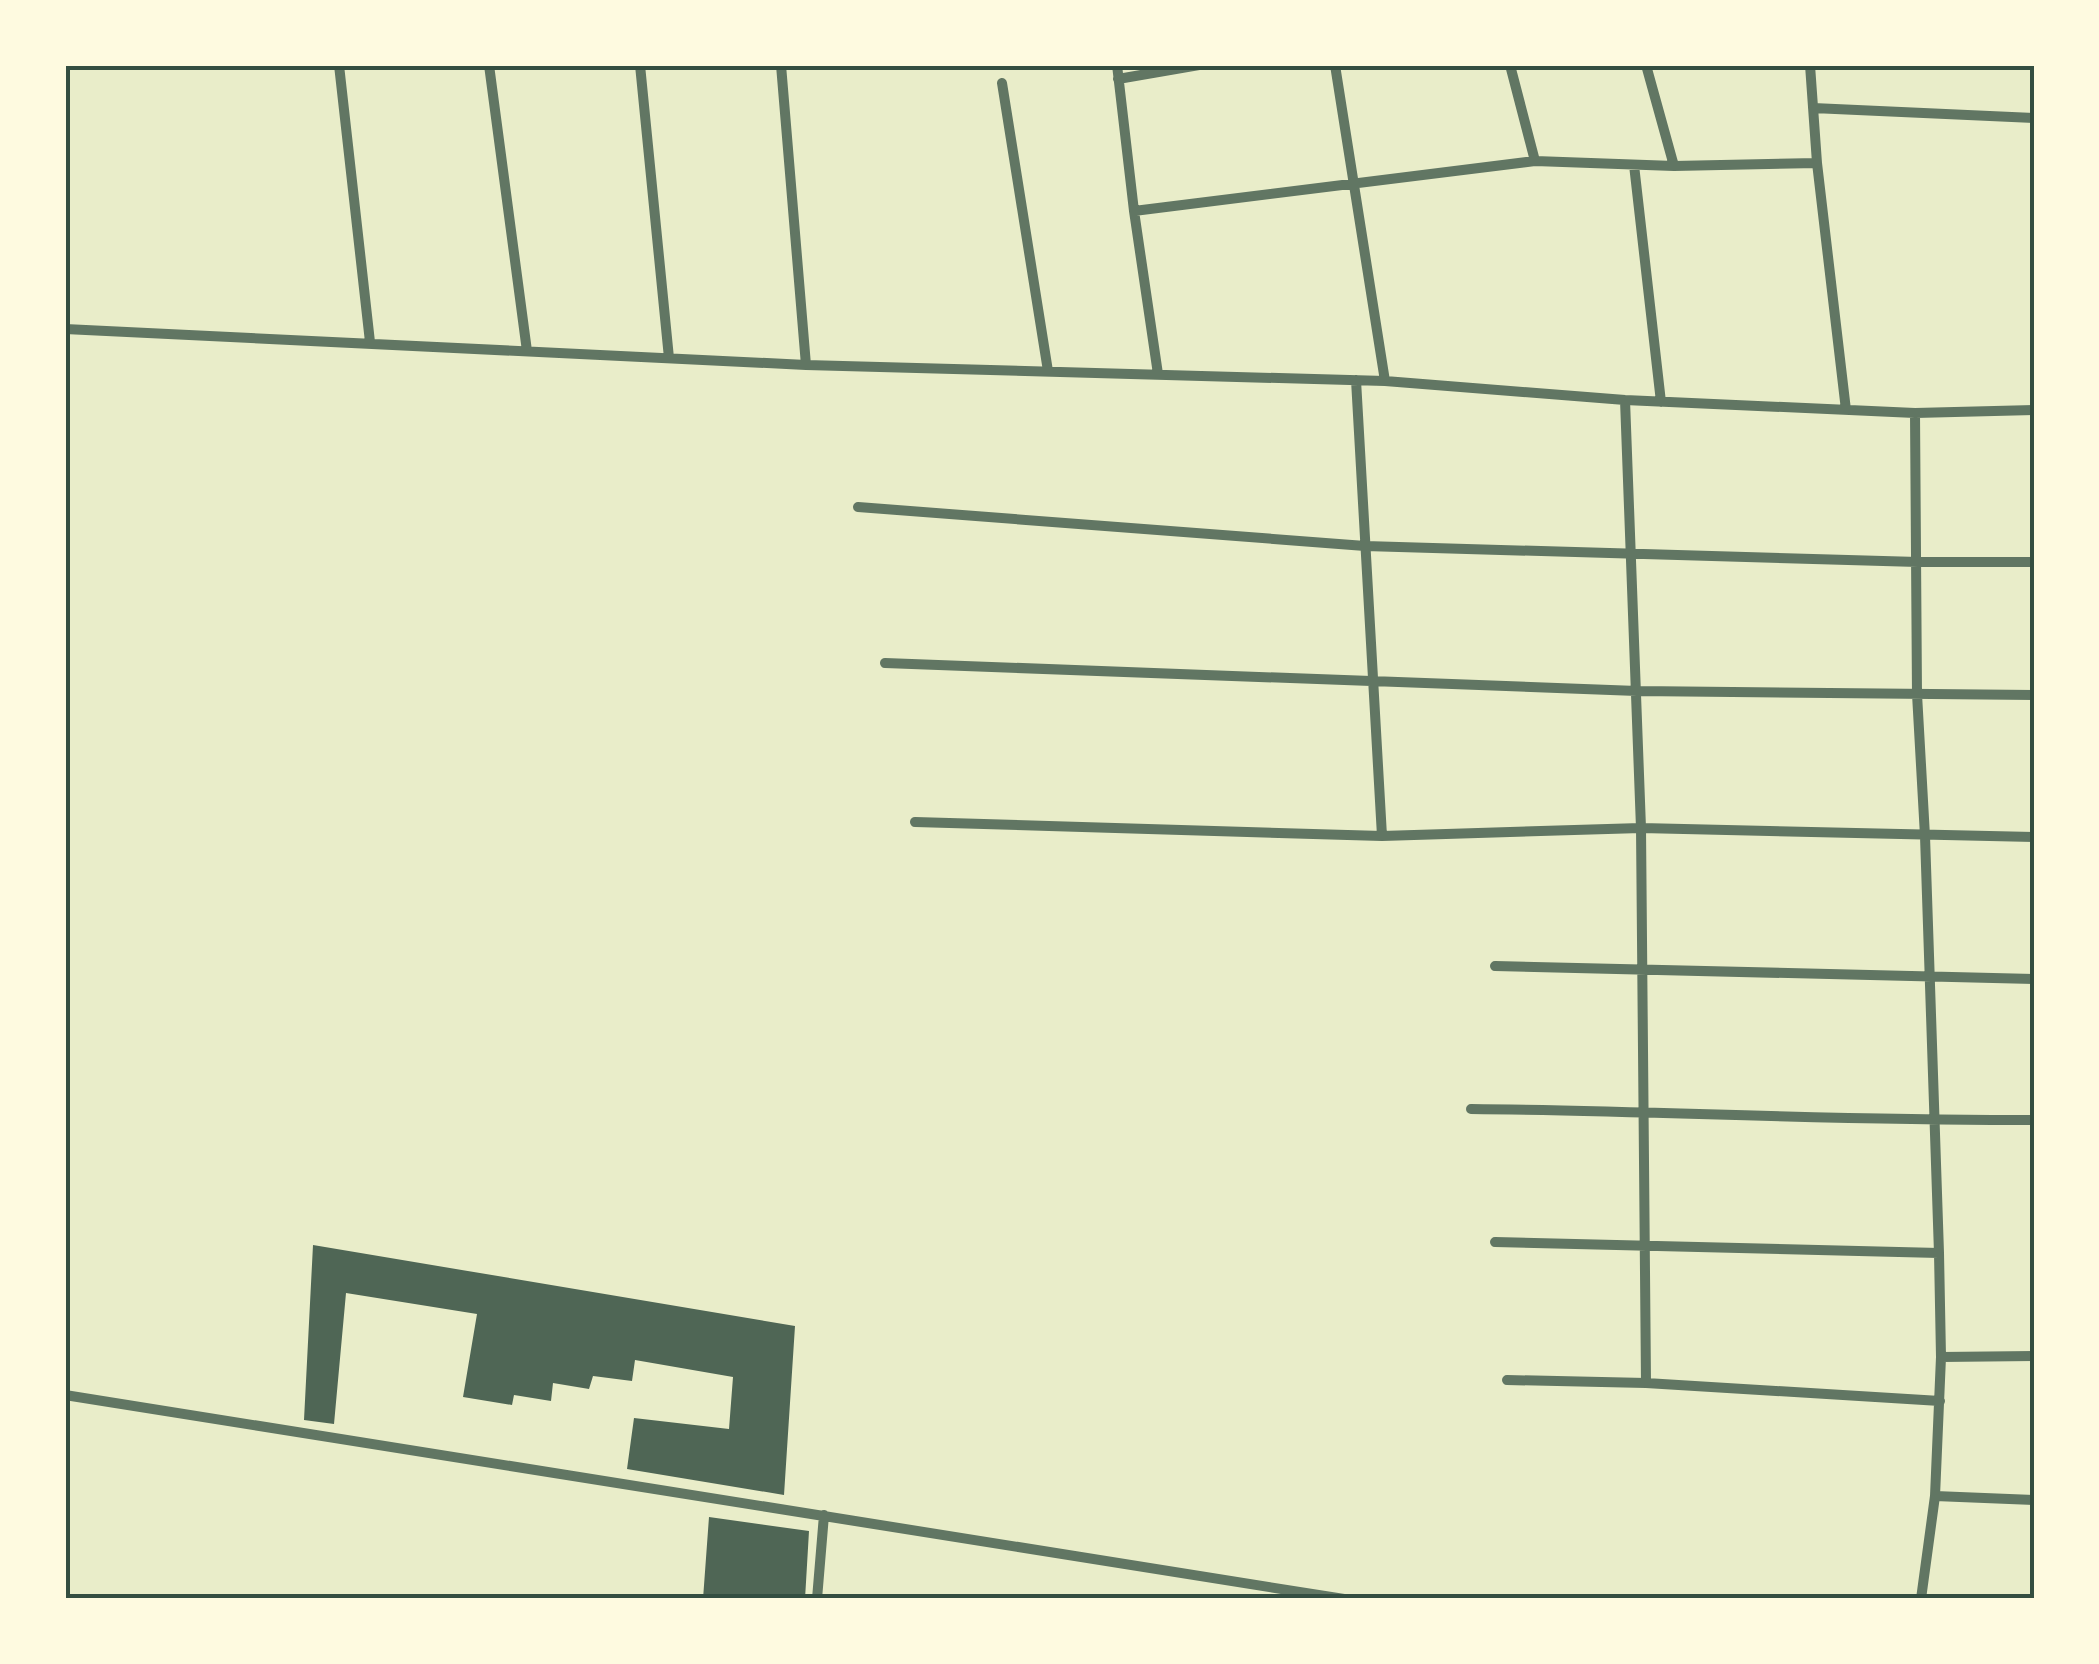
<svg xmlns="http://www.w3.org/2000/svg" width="2099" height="1664" font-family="'Playfair Display',serif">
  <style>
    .building { fill: #4f6655 }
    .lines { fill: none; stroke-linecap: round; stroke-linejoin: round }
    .minor { stroke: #617663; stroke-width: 10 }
    .neatline { fill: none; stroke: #344e41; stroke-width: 4 }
  </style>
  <rect width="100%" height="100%" fill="#e9edc9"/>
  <path class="building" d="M 313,1245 L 795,1326 L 784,1495 L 627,1469 L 634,1418 L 729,1429 L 733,1377 L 635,1360 L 632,1381 L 593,1376 L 589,1389 L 553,1383 L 551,1401 L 514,1395 L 512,1405 L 463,1397 L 477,1314 L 346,1293 L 334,1424 L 304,1420 Z
    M 709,1517 L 809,1531 L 805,1599 L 703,1599 Z"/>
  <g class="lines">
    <path class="minor" d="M 339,65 L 370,342
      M 489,65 L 527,351
      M 640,65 L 669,358
      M 781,65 L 806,365
      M 1117,65 L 1134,211 L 1158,374
      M 1335,65 L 1385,381
      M 1510,65 L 1535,161
      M 1646,65 L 1674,166
      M 1810,65 L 1817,163 L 1846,410
      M 1118,79 L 1199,65
      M 1002,83 L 1048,371
      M 1813,108 L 2034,118
      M 1634,165 L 1661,402
      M 1134,211 L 1535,161 L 1674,166 L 1817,163
      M 65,329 L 806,365 L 1385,381 L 1625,400 L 1915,413 L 2034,410
      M 1356,380 L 1382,836
      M 1625,400 L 1641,828 L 1646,1383
      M 1915,413 L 1917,694 L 1925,836 L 1939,1253 L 1941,1357 L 1935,1496 L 2034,1500
      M 858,507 L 1365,546 L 1918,562 L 2034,562
      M 885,663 L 1637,691 L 2034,695
      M 915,822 L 1382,836 L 1641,828 L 2034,837
      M 1495,966 L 2034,979
      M 1471,1109 C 1659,1111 1846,1121 2034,1120
      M 1495,1242 L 1939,1253
      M 1941,1357 L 2034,1356
      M 1507,1380 L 1646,1383 L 1940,1401
      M 65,1395 L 1344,1599
      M 817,1599 L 824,1515
      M 1921,1599 L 1935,1496"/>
  </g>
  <rect width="2099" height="1664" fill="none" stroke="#fefae0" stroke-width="135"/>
  <rect x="68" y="68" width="1964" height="1528" class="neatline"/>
</svg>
